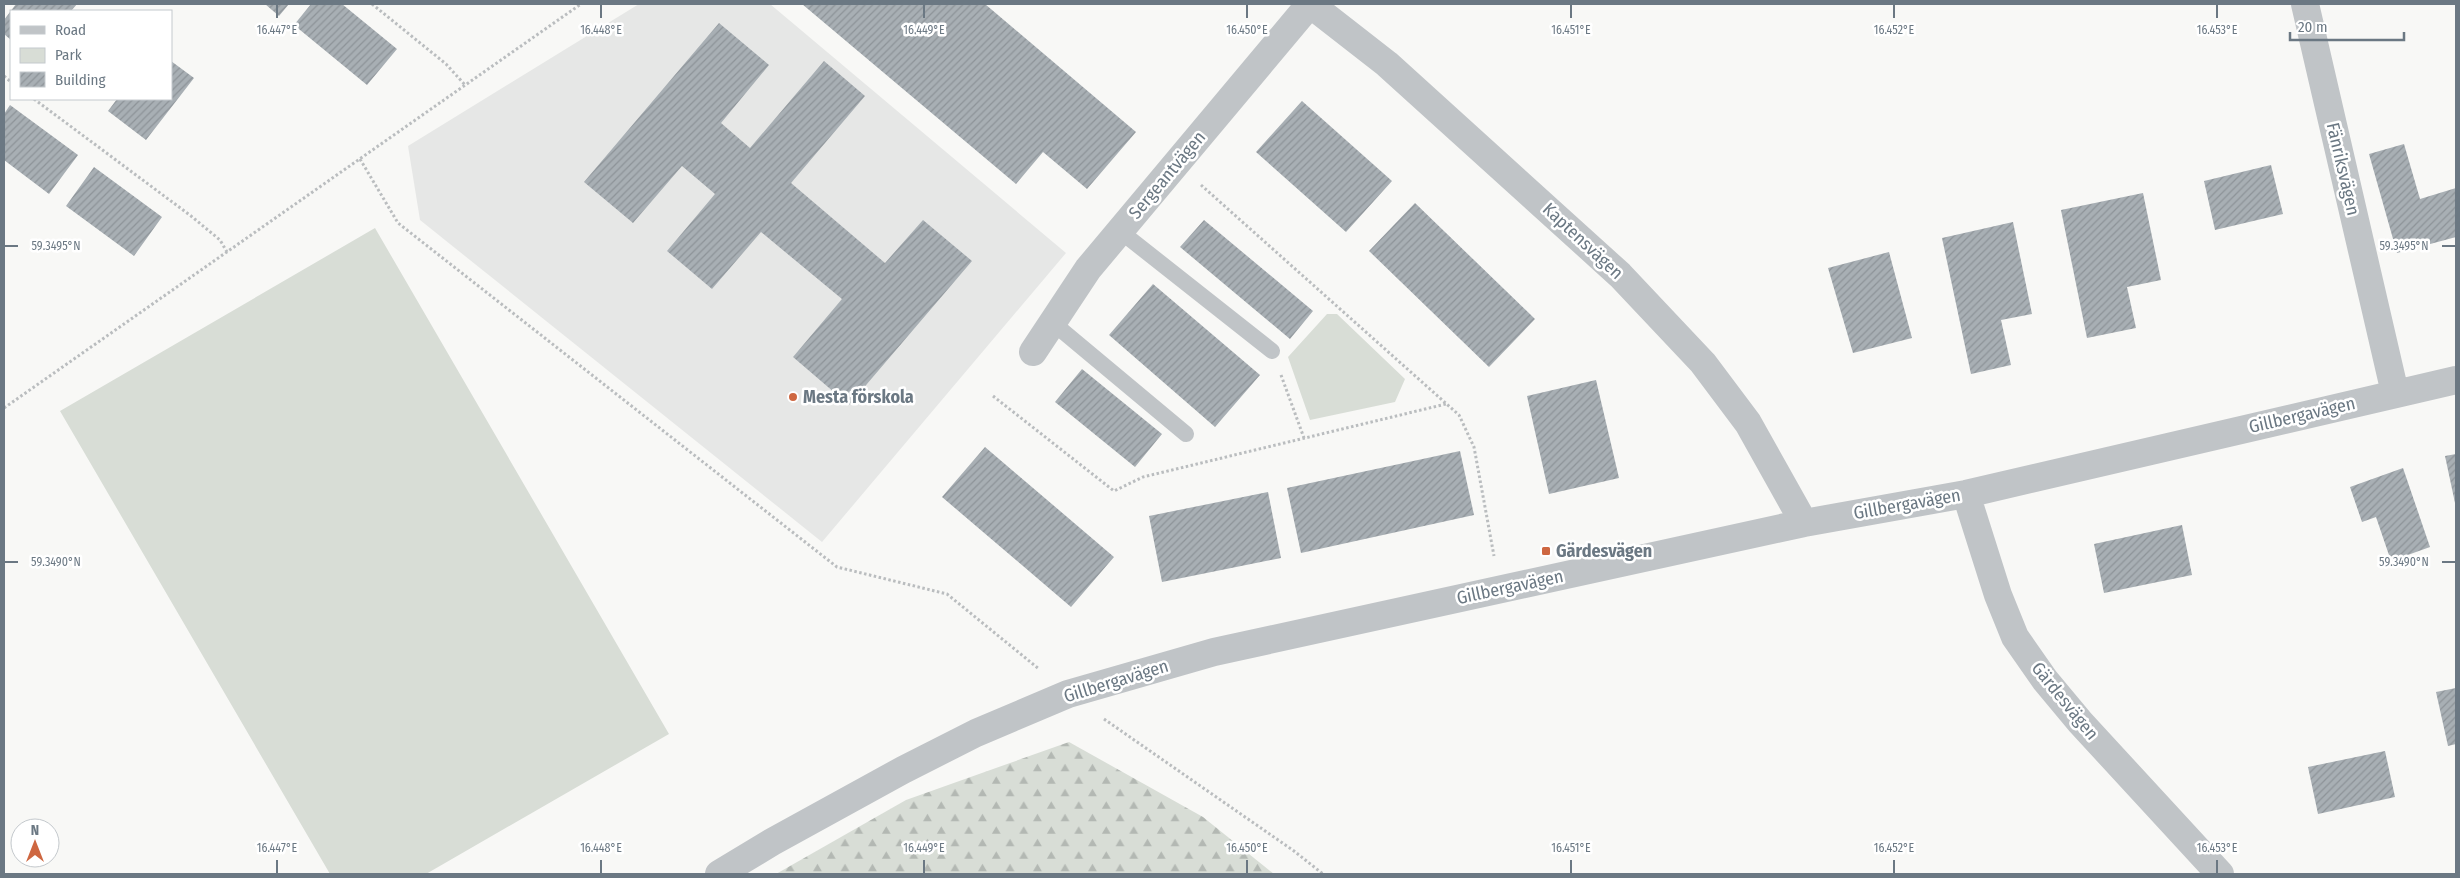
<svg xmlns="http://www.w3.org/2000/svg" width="2460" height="878" font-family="'Fira Sans Condensed',sans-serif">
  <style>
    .built { fill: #e6e7e6 }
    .forest { fill: url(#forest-firs) }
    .green { fill: #d8ddd6 }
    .building { fill: url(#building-hatch) }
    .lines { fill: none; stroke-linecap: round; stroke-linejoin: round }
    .path { stroke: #babdbf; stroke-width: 3; stroke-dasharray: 2.5 2.5; stroke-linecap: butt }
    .lane { stroke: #c0c4c7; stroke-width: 16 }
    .street { stroke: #c0c4c7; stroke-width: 28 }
    .ticks { fill: none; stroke: #6b7883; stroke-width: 2 }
    .poi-dot { fill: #ce6741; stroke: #fff; stroke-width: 2 }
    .labels { text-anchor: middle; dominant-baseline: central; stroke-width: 5; stroke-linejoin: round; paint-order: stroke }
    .street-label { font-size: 18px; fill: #6b7883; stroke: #fff }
    .poi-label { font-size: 18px; font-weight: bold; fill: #6b7883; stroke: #fff; text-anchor: start }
    .ticks-label { font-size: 12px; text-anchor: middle; fill: #6b7883; stroke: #fff; stroke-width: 5; stroke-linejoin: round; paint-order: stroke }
  </style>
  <defs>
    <pattern id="forest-firs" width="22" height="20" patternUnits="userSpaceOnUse" patternTransform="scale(1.25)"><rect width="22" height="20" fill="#d8ddd6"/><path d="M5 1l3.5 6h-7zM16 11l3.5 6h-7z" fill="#b3b8b3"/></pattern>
    <pattern id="building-hatch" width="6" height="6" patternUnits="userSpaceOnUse" patternTransform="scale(1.25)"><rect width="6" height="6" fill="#a8afb4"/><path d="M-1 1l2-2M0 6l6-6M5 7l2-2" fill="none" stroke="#8d9398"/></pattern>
  </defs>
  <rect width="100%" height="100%" fill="#f8f8f6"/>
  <path class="built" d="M 639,4 L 770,4 L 1066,253 L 822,542 L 420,220 L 408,146 Z"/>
  <path class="forest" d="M 1069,742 L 1203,817 L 1274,874 L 776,874 L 906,800 Z"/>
  <path class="green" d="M 375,228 L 669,734 L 426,874 L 330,874 L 60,411 Z
    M 1327,314 L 1337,314 L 1405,379 L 1395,402 L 1310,420 L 1288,357 Z"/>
  <path class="building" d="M 16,4 L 77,4 L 71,11 L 11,11 L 11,40 L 4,34 L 4,20 Z
    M 265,4 L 289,4 L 279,16 Z
    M 311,4 L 342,4 L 397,49 L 367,85 L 294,25 Z
    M 802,4 L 985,4 L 1136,132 L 1087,189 L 1043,152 L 1016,184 Z
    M 719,23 L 769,65 L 721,123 L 750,148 L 824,61 L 865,96 L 791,183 L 885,263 L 923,220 L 972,261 L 849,405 L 793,357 L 842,299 L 761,232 L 712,289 L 667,251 L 715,194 L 682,166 L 633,223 L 584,182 Z
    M 171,61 L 194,78 L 146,140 L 108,111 L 117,99 L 171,99 Z
    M 1302,101 L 1392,181 L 1346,232 L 1256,152 Z
    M 10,105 L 78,155 L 49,194 L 4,160 L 4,114 Z
    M 2404,144 L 2420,199 L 2456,188 L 2456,237 L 2397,253 L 2369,154 Z
    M 2271,165 L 2283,214 L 2215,230 L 2204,181 Z
    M 94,167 L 162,217 L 134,256 L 66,206 Z
    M 2143,193 L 2161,280 L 2127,287 L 2136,328 L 2087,338 L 2061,210 Z
    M 1415,203 L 1535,319 L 1489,367 L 1369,251 Z
    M 1204,220 L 1313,311 L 1290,339 L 1180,247 Z
    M 2013,222 L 2032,314 L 2001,320 L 2011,365 L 1971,374 L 1942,238 Z
    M 1889,252 L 1912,338 L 1853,353 L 1828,268 Z
    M 1153,284 L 1260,375 L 1215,427 L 1109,335 Z
    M 1082,369 L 1162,434 L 1135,467 L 1055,402 Z
    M 1596,380 L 1619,478 L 1549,494 L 1527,396 Z
    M 985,447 L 1114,557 L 1071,607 L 942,497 Z
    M 1460,451 L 1474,515 L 1301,553 L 1287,488 Z
    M 2456,454 L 2456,503 L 2455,503 L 2445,456 Z
    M 2403,468 L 2430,547 L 2391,561 L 2376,517 L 2362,522 L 2350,487 Z
    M 1268,492 L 1281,558 L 1162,582 L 1149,516 Z
    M 2182,525 L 2192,575 L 2104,593 L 2094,544 Z
    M 2456,688 L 2456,744 L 2448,746 L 2436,692 Z
    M 2385,751 L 2395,797 L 2318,814 L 2308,767 Z"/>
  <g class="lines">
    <path class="path" d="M 372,4 L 446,64 L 466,86
      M 4,76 L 11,82
      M 34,99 L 191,216 L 220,240 L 227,252
      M 360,159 L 398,223 L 837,567 L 947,594 L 1039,669
      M 1201,185 L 1459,415 L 1474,447 L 1494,556
      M 1281,375 L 1304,438
      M 993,396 L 1114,491 L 1143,477 L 1446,404
      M 4,408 L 581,4
      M 1104,719 L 1294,851 L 1323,874"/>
    <path class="lane" d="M 1120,231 L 1272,351
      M 1053,323 L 1186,434"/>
    <path class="street" d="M 1310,4 L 1387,64 L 1620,275 L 1703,363 L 1748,423 L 1804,523
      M 2305,4 L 2395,393
      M 1033,352 L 1088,269 L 1310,4
      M 1966,494 L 1998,595 L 2015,637 L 2045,680 L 2080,722 L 2220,874
      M 719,874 L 772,842 L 903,770 L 976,733 L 1068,694 L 1214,652 L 1804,523 L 1966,494 L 2456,380"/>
  </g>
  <path class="ticks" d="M 277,5 L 277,18M 601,5 L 601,18M 924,5 L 924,18M 1247,5 L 1247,18M 1571,5 L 1571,18M 1894,5 L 1894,18M 2217,5 L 2217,18M 5,246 L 18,246M 2442,246 L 2455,246M 5,562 L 18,562M 2442,562 L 2455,562M 277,860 L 277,873M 601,860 L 601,873M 924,860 L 924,873M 1247,860 L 1247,873M 1571,860 L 1571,873M 1894,860 L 1894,873M 2217,860 L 2217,873"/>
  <g class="poi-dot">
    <circle cx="793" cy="397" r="5"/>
    <rect x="1541" y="546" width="10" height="10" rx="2.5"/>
  </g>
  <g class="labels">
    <g class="street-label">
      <text transform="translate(2343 169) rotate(77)">Fänriksvägen</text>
      <text transform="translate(1167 175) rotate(-50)">Sergeantvägen</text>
      <text transform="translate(1583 241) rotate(43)">Kaptensvägen</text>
      <text transform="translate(2302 415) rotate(-13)">Gillbergavägen</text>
      <text transform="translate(1907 504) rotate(-10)">Gillbergavägen</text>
      <text transform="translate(1510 587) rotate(-12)">Gillbergavägen</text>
      <text transform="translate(1116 681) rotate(-17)">Gillbergavägen</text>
      <text transform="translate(2065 701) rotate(51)">Gärdesvägen</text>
    </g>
    <g class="poi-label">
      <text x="803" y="397">Mesta förskola</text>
      <text x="1556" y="551">Gärdesvägen</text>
    </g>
  </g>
  <g class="ticks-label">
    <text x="277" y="34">16.447°E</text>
    <text x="601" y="34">16.448°E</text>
    <text x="924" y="34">16.449°E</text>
    <text x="1247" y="34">16.450°E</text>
    <text x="1571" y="34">16.451°E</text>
    <text x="1894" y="34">16.452°E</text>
    <text x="2217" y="34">16.453°E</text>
    <text x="56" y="250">59.3495°N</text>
    <text x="2404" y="250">59.3495°N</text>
    <text x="56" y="566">59.3490°N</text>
    <text x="2404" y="566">59.3490°N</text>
    <text x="277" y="852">16.447°E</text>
    <text x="601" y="852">16.448°E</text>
    <text x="924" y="852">16.449°E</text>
    <text x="1247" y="852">16.450°E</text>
    <text x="1571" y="852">16.451°E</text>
    <text x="1894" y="852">16.452°E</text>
    <text x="2217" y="852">16.453°E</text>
  </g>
  <rect width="2460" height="878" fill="none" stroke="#6b7883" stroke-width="10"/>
  <rect x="10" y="10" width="162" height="90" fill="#ffffff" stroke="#c4c9cd"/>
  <rect x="20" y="26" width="25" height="8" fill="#c0c4c7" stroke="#c4c9cd"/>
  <text x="55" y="35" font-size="15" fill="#6b7883">Road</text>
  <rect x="20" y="48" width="25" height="15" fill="#d8ddd6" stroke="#c4c9cd"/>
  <text x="55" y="60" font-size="15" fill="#6b7883">Park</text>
  <rect x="20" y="72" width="25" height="15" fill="url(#building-hatch)" stroke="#c4c9cd"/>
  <text x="55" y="85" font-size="15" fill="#6b7883">Building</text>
  <g transform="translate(35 843)"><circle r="24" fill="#ffffff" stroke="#c4c9cd"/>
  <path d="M0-4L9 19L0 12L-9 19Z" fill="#ce6741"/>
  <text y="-8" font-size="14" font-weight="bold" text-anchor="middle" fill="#6b7883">N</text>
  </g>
  <path d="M2290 32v8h114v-8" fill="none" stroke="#6b7883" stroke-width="2.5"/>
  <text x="2298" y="32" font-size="15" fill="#6b7883" stroke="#ffffff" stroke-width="4" paint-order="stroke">20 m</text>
</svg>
